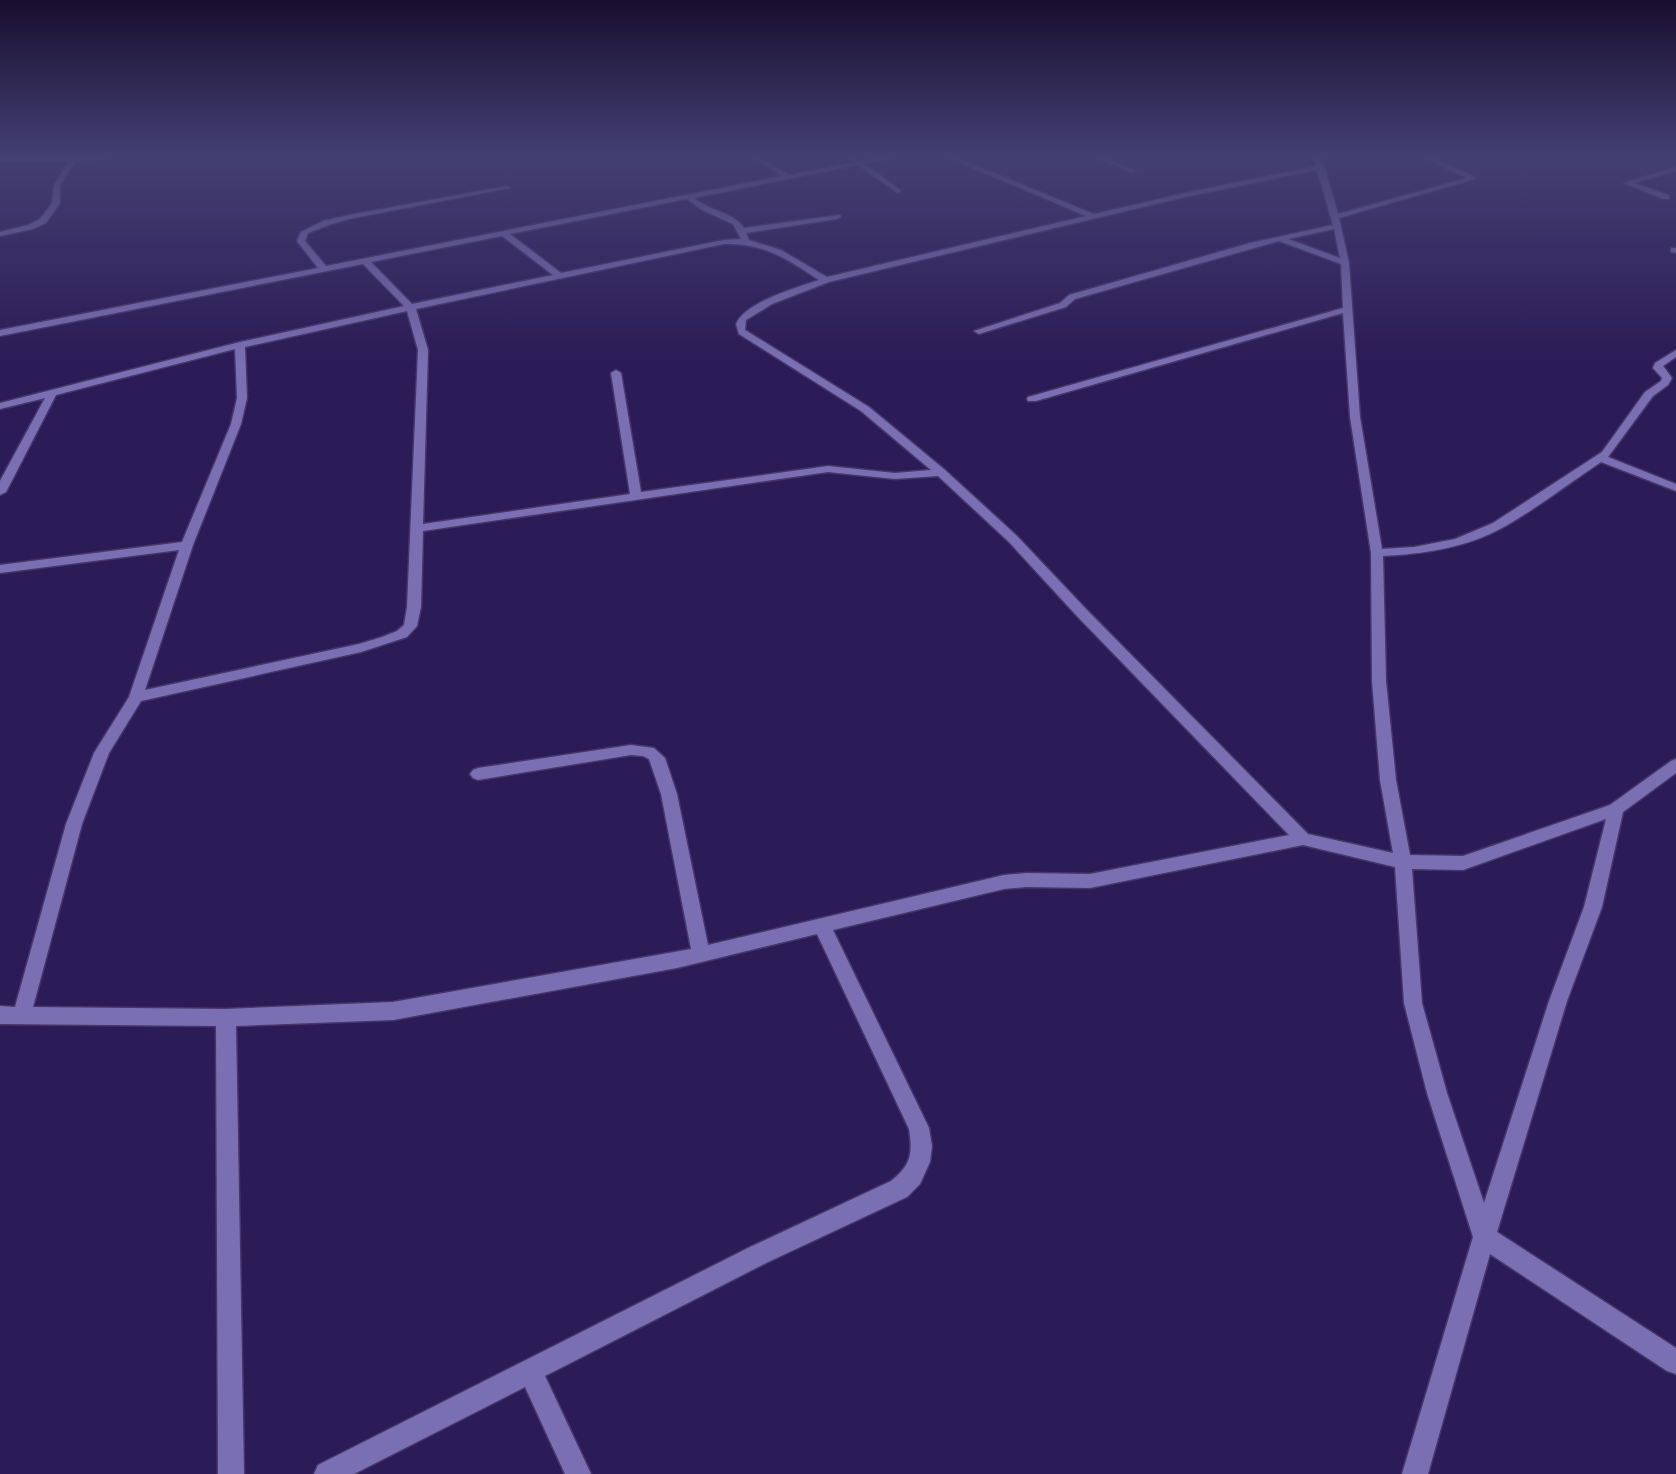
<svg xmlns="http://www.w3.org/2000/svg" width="1676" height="1474" font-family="Arial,sans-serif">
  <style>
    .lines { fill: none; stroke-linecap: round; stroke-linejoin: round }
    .minor-casing { stroke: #473669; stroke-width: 3 }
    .minor { fill: #7a6fb2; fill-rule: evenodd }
  </style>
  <rect width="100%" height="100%" fill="#2b1b56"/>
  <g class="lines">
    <g class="minor-casing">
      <path id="minor" d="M 73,155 L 79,155 L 78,157 L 120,155 L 117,157 L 76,161 L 60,185 L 60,203 L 46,223 L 33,229 L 0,236 L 0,232 L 28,225 L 40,219 L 52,203 L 54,185 L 69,161 L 0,162 L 0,158 L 71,157 Z
        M 749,155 L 756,155 L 789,175 L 854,162 L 851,159 L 854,157 L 861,161 L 890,155 L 902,155 L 865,164 L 900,190 L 900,192 L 898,193 L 858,165 L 694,198 C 709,211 734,212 744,228 L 840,215 L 841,217 L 837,219 L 746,233 L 749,240 L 781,250 L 827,277 L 1086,216 L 942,155 L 950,155 L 1094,214 L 1185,193 L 1316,166 L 1315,155 L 1321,155 L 1338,214 L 1467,178 L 1418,155 L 1426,155 L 1475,177 L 1475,179 L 1339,218 L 1349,263 L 1360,417 L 1382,549 L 1414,547 L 1455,539 L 1493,523 L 1602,452 L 1645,392 L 1661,381 L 1662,378 L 1653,368 L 1655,363 L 1676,350 L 1676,357 L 1663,366 L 1672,378 L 1668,385 L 1653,396 L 1608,457 L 1676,484 L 1676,491 L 1601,462 C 1568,484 1536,509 1502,528 C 1466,548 1423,554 1383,556 L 1386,681 L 1396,780 L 1410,855 L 1463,856 L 1610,805 L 1671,761 L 1676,759 L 1676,773 L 1623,812 L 1602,907 L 1567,1001 L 1497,1232 L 1676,1348 L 1676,1374 L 1667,1371 L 1490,1254 L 1428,1474 L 1402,1474 L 1473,1237 L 1427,1093 L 1404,1003 L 1395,867 L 1303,845 L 1090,888 L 1026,887 L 1004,889 L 833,930 L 929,1128 L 932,1146 L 930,1162 L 920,1184 L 907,1197 L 766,1263 L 545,1376 L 591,1474 L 565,1474 L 525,1387 L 354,1474 L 314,1474 L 318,1465 L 750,1247 L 891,1181 C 911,1165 913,1154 909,1129 L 817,934 L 677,968 L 393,1020 L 236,1026 L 244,1474 L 218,1474 L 216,1026 L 0,1024 L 0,1006 L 15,1007 L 66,824 L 94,753 L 129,697 L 179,550 L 0,573 L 0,565 L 182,542 L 231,424 L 237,398 L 235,349 L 56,395 L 6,492 L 0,495 L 0,481 L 45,398 L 0,409 L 0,403 L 240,342 L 404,306 L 363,264 L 0,336 L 0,330 L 318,268 L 297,241 L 301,232 L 323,221 L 349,215 L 507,186 L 510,188 L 349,219 L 329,225 L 308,233 L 305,241 L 326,266 L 782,176 ZM 1317,170 L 1333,225 L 1250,243 L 1069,295 L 1060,303 L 974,331 L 979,334 L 982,333 L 1066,307 L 1075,299 L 1279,241 L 1341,264 L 1343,308 L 1028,397 L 1027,399 L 1028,401 L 1036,401 L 1343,313 L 1350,417 L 1371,553 L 1372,681 L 1380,780 L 1393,853 L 1308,834 L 1086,609 L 1017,536 L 945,470 L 869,407 L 745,330 L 746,320 L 772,304 L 829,282 L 1185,197 ZM 687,199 L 702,210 L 733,224 L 741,239 L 724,240 L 561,273 L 510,234 ZM 1334,229 L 1340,258 L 1288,239 ZM 502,236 L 553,275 L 412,304 L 371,262 ZM 724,244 C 764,243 787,259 819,280 C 798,287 745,302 736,324 L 739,334 L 861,411 L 931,470 L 895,473 L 828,466 L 641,492 L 621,373 L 616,370 L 611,373 L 630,494 L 423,524 L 428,350 L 416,309 ZM 407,311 L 418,350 L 407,607 L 404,625 L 397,631 L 382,637 L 359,644 L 145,690 L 193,545 L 241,424 L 247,398 L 245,347 ZM 828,472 L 895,479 L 938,476 L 1009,542 L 1076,615 L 1289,835 L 1090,874 L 1026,873 L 1004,875 L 708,945 L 677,794 L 665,758 L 654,748 L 631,745 L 478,768 L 473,770 L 470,774 L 473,778 L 478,780 L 631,755 L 643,756 L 649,759 L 661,794 L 691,949 L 393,1002 L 226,1009 L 33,1007 L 82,824 L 109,753 L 141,701 L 361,652 L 407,637 L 417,626 L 421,607 L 423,531 ZM 1606,819 L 1584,907 L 1549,1001 L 1484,1203 L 1447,1093 L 1422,1003 L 1412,869 L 1463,870 Z
        M 1091,155 L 1099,155 L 1136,171 L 1131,172 Z
        M 1676,167 L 1676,171 L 1634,183 L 1669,195 L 1669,199 L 1663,199 L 1624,183 Z
        M 1671,248 L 1676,248 L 1676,253 L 1671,252 Z"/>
    </g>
    <use href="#minor" class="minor"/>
  </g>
  <linearGradient id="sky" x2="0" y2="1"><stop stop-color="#180f2f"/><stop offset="0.43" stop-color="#443f73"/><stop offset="1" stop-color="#443f73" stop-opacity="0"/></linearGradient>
  <rect width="1676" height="361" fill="url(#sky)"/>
</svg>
